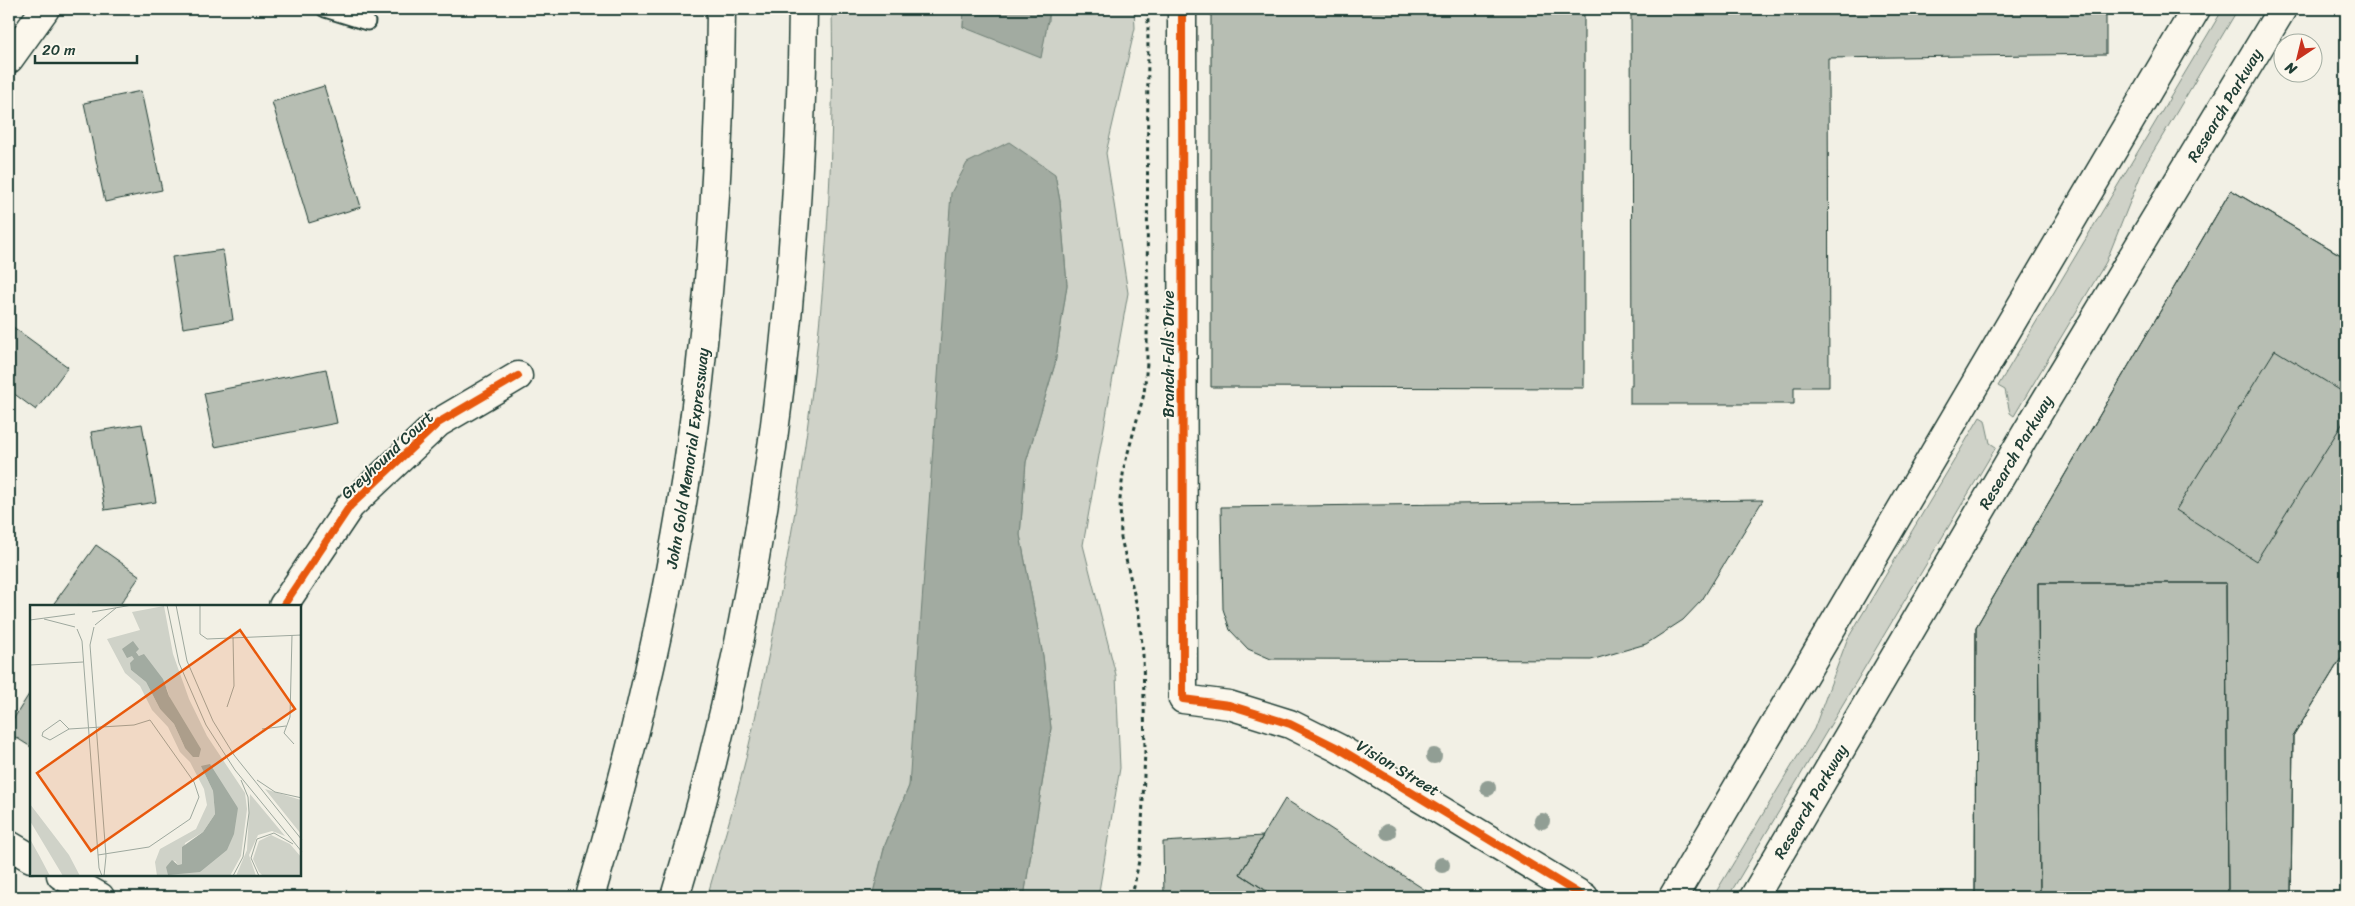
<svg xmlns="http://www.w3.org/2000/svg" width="2355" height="906" font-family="Sriracha,sans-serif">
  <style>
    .green { fill: #cfd2c8; stroke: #77887e }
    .water { fill: #a2aba1; stroke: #6e7f75 }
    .building { fill: #b7beb3; stroke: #1f3d34 }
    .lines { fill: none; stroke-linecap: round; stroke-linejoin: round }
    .lane-casing { stroke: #1f3d34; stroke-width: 19 }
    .street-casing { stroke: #1f3d34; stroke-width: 31 }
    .primary-casing { stroke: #1f3d34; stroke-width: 31 }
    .highway-casing { stroke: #1f3d34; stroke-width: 31 }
    .path { stroke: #1f3d34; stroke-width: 3; stroke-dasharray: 4 4; stroke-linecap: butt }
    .lane { stroke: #fbf7ec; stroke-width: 15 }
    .street { stroke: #fbf7ec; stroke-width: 28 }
    .primary { stroke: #fbf7ec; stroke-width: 28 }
    .highway { stroke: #fbf7ec; stroke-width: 28 }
    .cycleway-casing { stroke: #fbf7ec; stroke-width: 11 }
    .cycleway { stroke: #e8590c; stroke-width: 8 }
    .tree { fill: #919e94 }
    .labels { text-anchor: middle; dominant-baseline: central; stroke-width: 4; stroke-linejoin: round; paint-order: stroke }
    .street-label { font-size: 16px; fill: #1f3d34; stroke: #fbf7ec }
    .inset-road { fill: none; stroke: #9ea89e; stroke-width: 1 }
    .view { fill: #e8590c; fill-opacity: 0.15; stroke: #e8590c; stroke-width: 2.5 }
    .inset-edge { fill: none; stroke: #1f3d34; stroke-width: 2.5 }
  </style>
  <rect width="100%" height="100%" fill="#f2f0e5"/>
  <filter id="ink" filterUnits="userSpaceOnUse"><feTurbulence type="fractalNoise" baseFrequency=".02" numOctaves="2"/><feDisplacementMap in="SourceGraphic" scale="10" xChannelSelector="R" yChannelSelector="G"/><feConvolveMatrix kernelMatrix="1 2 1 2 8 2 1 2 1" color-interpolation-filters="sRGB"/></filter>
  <g filter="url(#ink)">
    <path class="green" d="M 832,9 L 964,9 L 963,27 L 1049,21 L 1050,9 L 1134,9 L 1135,28 L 1106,153 L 1128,293 L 1083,545 L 1116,675 L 1120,768 L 1098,897 L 1024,897 L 1051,728 L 1043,656 L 1020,535 L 1026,462 L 1055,364 L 1067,285 L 1060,201 L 1055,175 L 909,786 L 885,845 L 872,897 L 707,897 C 720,851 735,805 746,758 C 804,510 837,263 832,9 Z
      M 2223,9 L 2238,9 L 2144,167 L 2106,262 L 2014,416 L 2010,413 L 2005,390 L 1998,386 Z
      M 1980,417 L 1985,420 L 1990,443 L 1996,447 L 1728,897 L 1713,897 L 1814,729 L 1847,640 Z"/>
    <path class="water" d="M 964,9 L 1050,9 L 1041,58 L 963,27 Z
      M 1009,142 L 1055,174 L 1060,201 L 1067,285 L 1055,364 L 1026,462 L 1020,535 L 1043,656 L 1051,728 L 1024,897 L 872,897 L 885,845 L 909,786 L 951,193 L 967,163 Z"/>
    <path class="building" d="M 1211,9 L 1584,9 L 1584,388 L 1211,387 Z
      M 1631,9 L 2106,9 L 2106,54 L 1828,58 L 1829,387 L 1794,387 L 1794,404 L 1630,404 L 1630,386 L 1632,386 Z
      M 324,86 L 361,207 L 309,223 L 272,102 Z
      M 141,91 L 162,190 L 105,202 L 84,103 Z
      M 2231,190 L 2346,258 L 2346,394 L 2275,350 L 2176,510 L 2256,561 L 2346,418 L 2346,650 L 2293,737 L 2291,897 L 2228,897 L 2226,583 L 2038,583 L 2040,897 L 1975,897 L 1976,627 Z
      M 2231,190 L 2346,258 L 2346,650 L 2293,737 L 2291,897 L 1975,897 L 1976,627 Z
      M 223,250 L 233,320 L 183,328 L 172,257 Z
      M 9,324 L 68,367 L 36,410 L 9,390 Z
      M 326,369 L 337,423 L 215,447 L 204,393 Z
      M 142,424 L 156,502 L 105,510 L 91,432 Z
      M 1763,500 L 1702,600 L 1683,620 L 1646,644 L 1591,660 L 1271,659 L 1248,649 L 1230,630 L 1223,609 L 1221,507 Z
      M 96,545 L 140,576 L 119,606 L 52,606 Z
      M 2038,583 L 2226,583 L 2228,897 L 2040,897 Z
      M 31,691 L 31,747 L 9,733 L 9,726 Z
      M 1285,799 L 1436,897 L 1276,897 L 1240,874 Z
      M 1263,836 L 1240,874 L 1276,897 L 1164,897 L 1163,842 Z"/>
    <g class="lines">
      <g class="lane-casing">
        <path id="lane" d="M 325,9 L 367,22"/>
      </g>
      <g class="street-casing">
        <path id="street" d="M 1182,9 L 1183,699 L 1229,705 L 1290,724 L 1338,748 L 1584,897
          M 9,59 L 45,9
          M 283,606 L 350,506 L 438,423 L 518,376
          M 9,845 L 31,858
          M 61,875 L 100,897"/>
      </g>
      <g class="primary-casing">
        <g id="primary">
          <path d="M 1673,897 L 2196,9"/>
          <path id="s1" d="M 1754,897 L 2028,430 L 2282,9"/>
        </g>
      </g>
      <g class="highway-casing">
        <g id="highway">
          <path id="s2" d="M 590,897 C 643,717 685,531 703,343 C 715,232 720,121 721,9"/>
          <path d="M 675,897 C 762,610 800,309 803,9"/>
        </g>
      </g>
      <path class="path" d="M 1132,897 L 1141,850 L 1145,750 L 1143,654 L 1139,615 L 1121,538 L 1120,499 L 1124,467 L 1144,394 L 1147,363 L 1148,14"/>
      <use href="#lane" class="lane"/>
      <use href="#street" class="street"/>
      <use href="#primary" class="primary"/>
      <use href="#highway" class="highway"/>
      <g class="cycleway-casing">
        <path id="cycleway" d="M 1182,9 L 1183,699 L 1229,705 L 1290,724 L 1338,748 L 1584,897
          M 283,606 L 350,506 L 438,423 L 518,376"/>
      </g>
      <use href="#cycleway" class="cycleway"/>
    </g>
    <g class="tree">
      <circle cx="1434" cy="756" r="8"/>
      <circle cx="1488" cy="788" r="8"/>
      <circle cx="1542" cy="821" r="8"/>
      <circle cx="1388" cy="832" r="8"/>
      <circle cx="1442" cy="865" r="8"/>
    </g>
  </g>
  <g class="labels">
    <g class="street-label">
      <text stroke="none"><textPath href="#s1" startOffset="921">Research Parkway</textPath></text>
      <text transform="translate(1168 354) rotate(-90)">Branch Falls Drive</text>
      <text stroke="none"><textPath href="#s1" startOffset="516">Research Parkway</textPath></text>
      <text transform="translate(387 455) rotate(-43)">Greyhound Court</text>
      <text stroke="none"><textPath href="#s2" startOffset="450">John Gold Memorial Expressway</textPath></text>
      <text transform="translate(1398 768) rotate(31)">Vision Street</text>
      <text stroke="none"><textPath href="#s1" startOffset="111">Research Parkway</textPath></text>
    </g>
  </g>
  <g transform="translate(30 605)">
    <rect width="271" height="271" fill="#f2f0e5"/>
    <path d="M 134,1 L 143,49 L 159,94 L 177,131 L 215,188 L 217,204 L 211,251 L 200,271 L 127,271 L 125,257 L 130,244 L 166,224 L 177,200 L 174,184 L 160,157 L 150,147 L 138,122 L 122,105 L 110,81 L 95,68 L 77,34 L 110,25 L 102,7 ZM 106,47 L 137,84 L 155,143 L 144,119 L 130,104 L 116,77 L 101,65 ZM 173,165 L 208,203 L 170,267 L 136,262 L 145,256 L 148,260 L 152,259 L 155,238 L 173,227 L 185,209 L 183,186 ZM 235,184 L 271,195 L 271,229 ZM 220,189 L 255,231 L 242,226 L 228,230 L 219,250 L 226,271 L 206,271 L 217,245 ZM 0,199 L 39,250 L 50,271 L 33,271 L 0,216 ZM 241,230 L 260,239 L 271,252 L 271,271 L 233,271 L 229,267 L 223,254 L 229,236 ZM 0,234 L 10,252 L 20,271 L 3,271 L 0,267 Z" fill="#cfd2c8" fill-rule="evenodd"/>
    <path d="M 103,36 L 109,44 L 106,47 L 109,51 L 114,49 L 133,74 L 139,91 L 171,144 L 169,152 L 163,152 L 155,143 L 144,119 L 130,104 L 116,77 L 101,65 L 100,58 L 104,54 L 102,51 L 97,53 L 92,44 ZM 180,159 L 208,203 L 204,229 L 197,245 L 170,267 L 138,270 L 136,262 L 142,255 L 148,260 L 152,259 L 152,242 L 173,227 L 185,209 L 183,186 L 171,161 Z" fill="#a2aba1"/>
    <path class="inset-road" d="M 137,0 L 149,58 L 176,120 L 205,165 L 272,247M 146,0 L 157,56 L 183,116 L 204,150 L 272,235M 170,0 L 170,29 L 177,34 L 272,30M 62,7 L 102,0M 14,14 L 45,22M 0,15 L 45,9M 65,20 L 86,3M 64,22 L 60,40 L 76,251 L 74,271M 47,24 L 52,36 L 69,263 L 72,271M 262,30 L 260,112 L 254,128 L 264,139M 0,60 L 53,57M 197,102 L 204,81 L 203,32M 39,124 L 20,135 L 12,131 L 13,127 L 30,115 L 39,124 L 104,120 L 120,115 L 164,177 L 169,192 L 160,214 L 119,242 L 68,250M 232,124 L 256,121M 227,175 L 245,187 L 272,193M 203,271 L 213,252 L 219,208 L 218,192 L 211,175M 229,271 L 221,253 L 227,234 L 244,228 L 263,239"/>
    <path class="view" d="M 210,25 L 265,104 L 61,246 L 7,168 Z"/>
    <rect width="271" height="271" class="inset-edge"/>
  </g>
  <rect width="2355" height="906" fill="none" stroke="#fbf7ec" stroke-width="30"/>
  <rect x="15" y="15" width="2325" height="876" fill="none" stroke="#1f3d34" stroke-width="2" filter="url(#ink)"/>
  <g transform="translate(2298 58) rotate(215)"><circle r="24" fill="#fbf7ec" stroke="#a3ada2"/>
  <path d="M0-4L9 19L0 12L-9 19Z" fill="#c8321e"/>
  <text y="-8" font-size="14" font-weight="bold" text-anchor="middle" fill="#1f3d34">N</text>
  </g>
  <path d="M35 55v8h102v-8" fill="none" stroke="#1f3d34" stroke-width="2.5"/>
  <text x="42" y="55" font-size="15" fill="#1f3d34" stroke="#fbf7ec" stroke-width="4" paint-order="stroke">20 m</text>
</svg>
